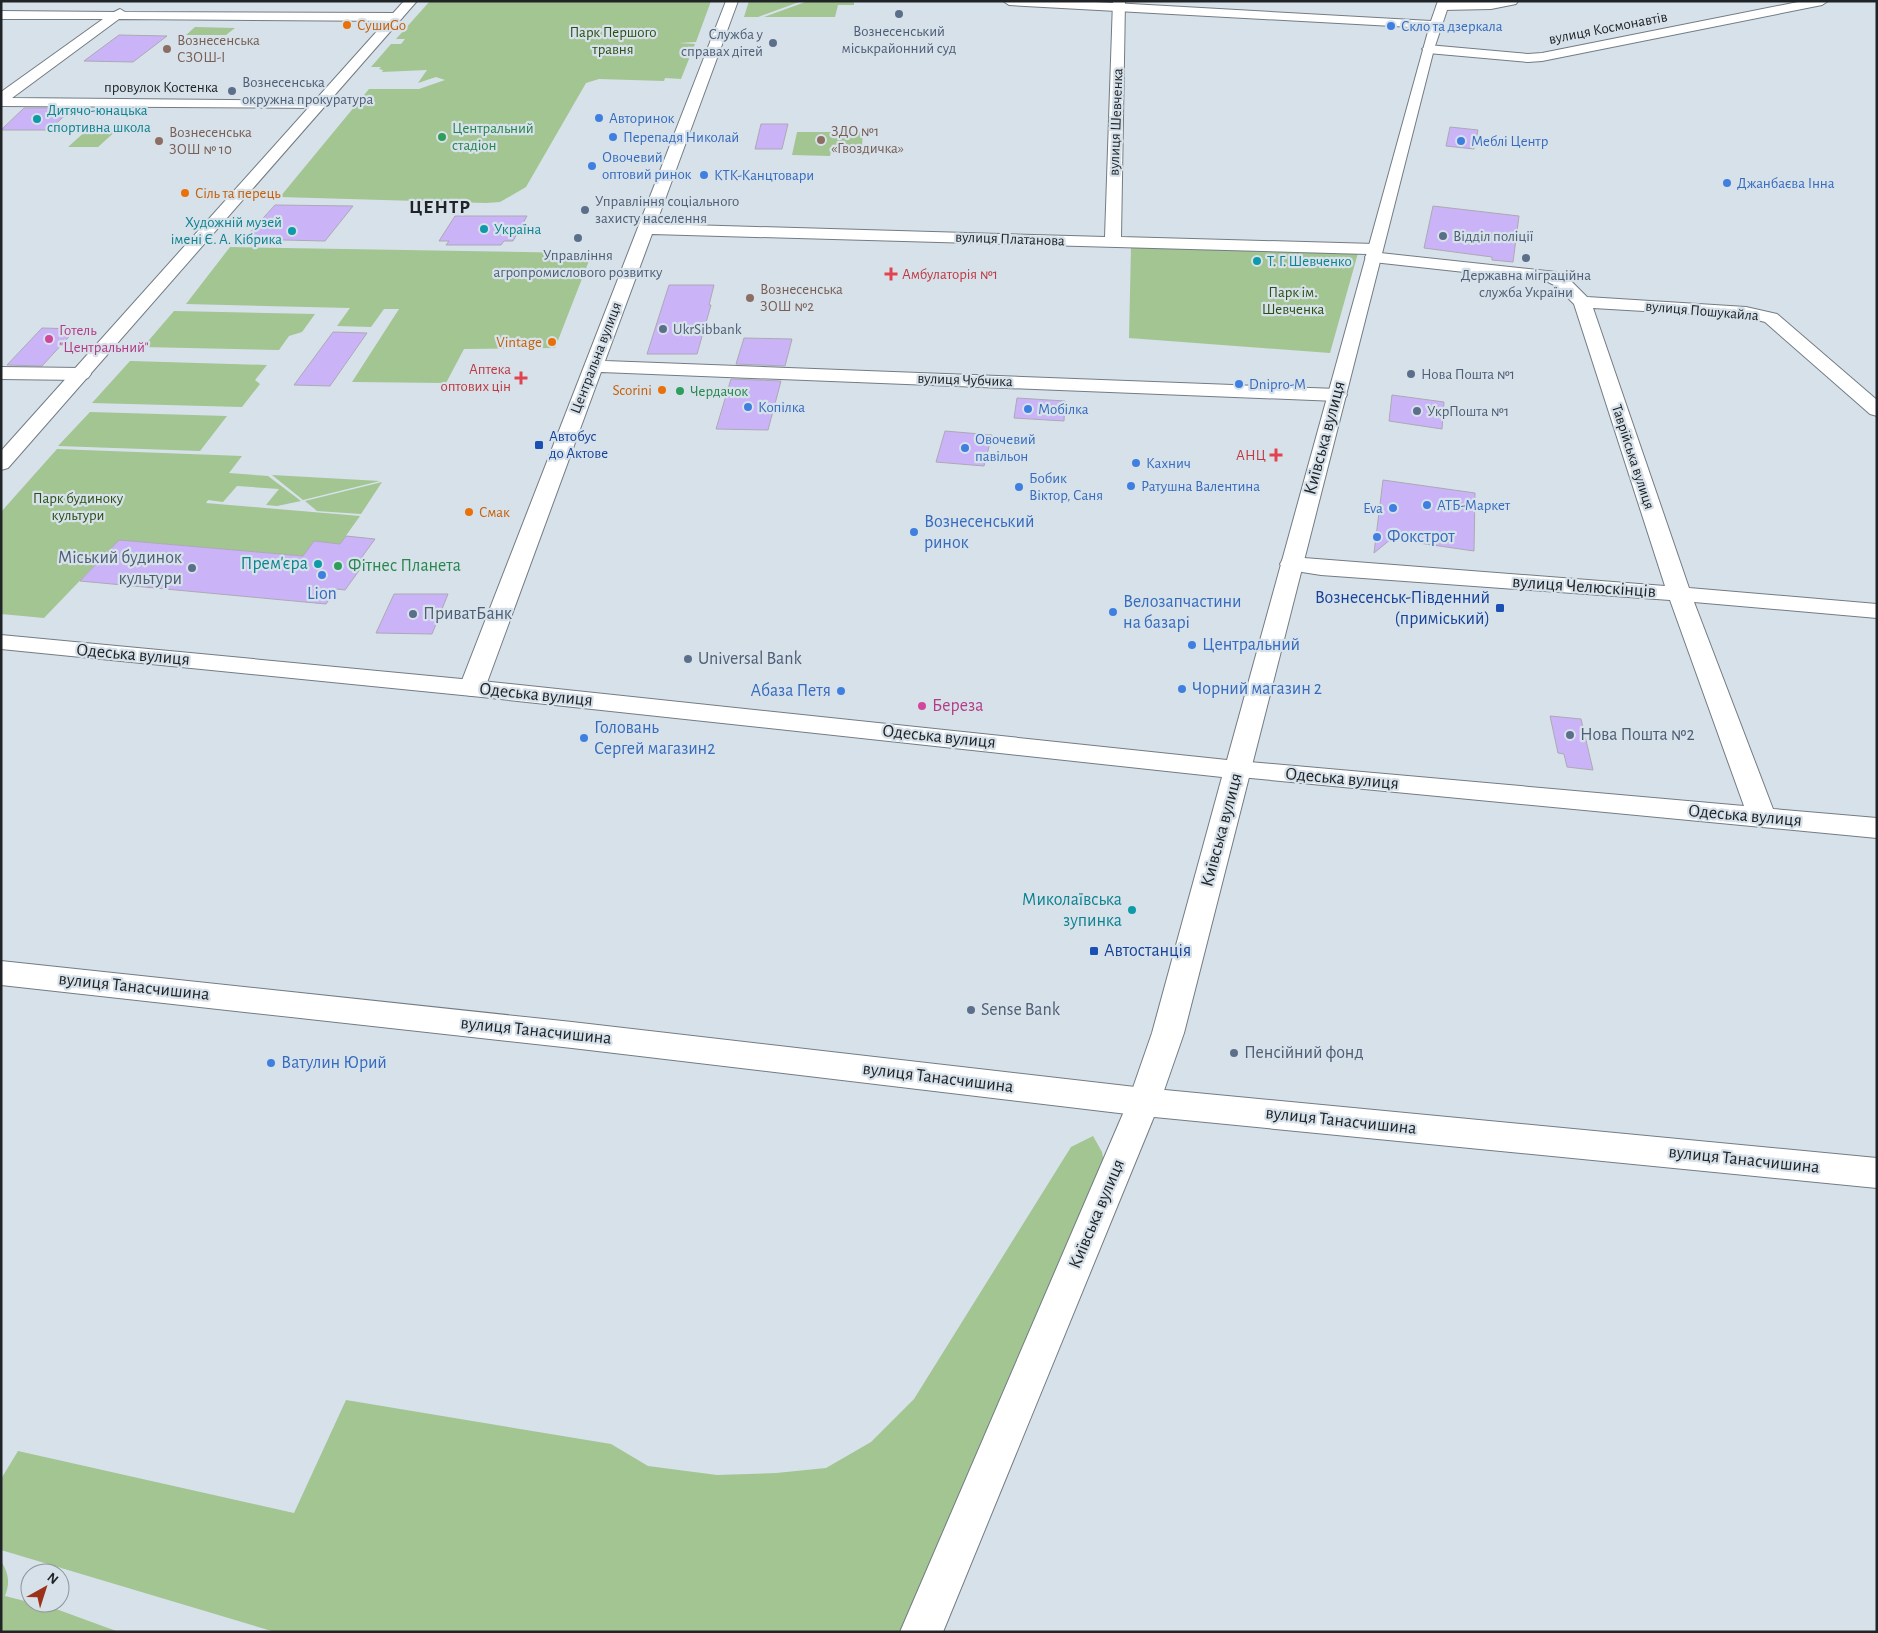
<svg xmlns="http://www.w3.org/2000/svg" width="1878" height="1633" font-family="'Alegreya Sans',sans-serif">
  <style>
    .green { fill: #a2c592 }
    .building { fill: #cab4f7; stroke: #aca9b4 }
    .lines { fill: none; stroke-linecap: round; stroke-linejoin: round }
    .minor-casing { stroke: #737c83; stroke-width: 2 }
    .major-casing { stroke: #737c83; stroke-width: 2 }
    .minor { fill: #fff; fill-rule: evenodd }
    .major { fill: #fff; fill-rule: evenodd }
    .service-dot { fill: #5c6f8a; stroke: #d7e1ea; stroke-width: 2 }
    .food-dot { fill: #e8710a; stroke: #d7e1ea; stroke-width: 2 }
    .shop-dot { fill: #3f7fe0; stroke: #d7e1ea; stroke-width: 2 }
    .education-dot { fill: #8d6e63; stroke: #d7e1ea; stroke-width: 2 }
    .culture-dot { fill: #0f9aa8; stroke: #d7e1ea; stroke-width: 2 }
    .leisure-dot { fill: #2e9e5b; stroke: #d7e1ea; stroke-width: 2 }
    .health-dot { fill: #e0444e; stroke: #d7e1ea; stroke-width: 2 }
    .hotel-dot { fill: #d1479c; stroke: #d7e1ea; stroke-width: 2 }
    .transit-dot { fill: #1a4fb4; stroke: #d7e1ea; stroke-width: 2 }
    .labels { text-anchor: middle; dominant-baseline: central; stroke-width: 4.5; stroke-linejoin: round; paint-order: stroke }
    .far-food-label { font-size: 15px; fill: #c56008; stroke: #d7e1ea; text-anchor: start }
    .far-shop-label { font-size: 15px; fill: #366cbe; stroke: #d7e1ea; text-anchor: start }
    .far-street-label { font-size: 15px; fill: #202427; stroke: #d7e1ea }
    .far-service-label { font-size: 15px; fill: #4e5e75; stroke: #d7e1ea; text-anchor: start }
    .far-park-label { font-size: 15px; fill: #2a5012; stroke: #d7e1ea }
    .far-education-label { font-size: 15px; fill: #785e54; stroke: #d7e1ea; text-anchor: start }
    .far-culture-label { font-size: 15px; fill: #0d838f; stroke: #d7e1ea; text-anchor: start }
    .far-leisure-label { font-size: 15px; fill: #27864d; stroke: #d7e1ea; text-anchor: start }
    .far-health-label { font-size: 15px; fill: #be3a42; stroke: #d7e1ea; text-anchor: end }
    .far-hotel-label { font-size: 15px; fill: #b23c85; stroke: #d7e1ea; text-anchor: start }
    .far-transit-label { font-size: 15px; fill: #164399; stroke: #d7e1ea; text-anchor: start }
    .street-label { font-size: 18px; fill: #202427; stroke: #d7e1ea }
    .shop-label { font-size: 18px; fill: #366cbe; stroke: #d7e1ea; text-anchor: start }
    .service-label { font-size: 18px; fill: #4e5e75; stroke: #d7e1ea; text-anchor: start }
    .culture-label { font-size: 18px; fill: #0d838f; stroke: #d7e1ea; text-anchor: end }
    .leisure-label { font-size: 18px; fill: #27864d; stroke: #d7e1ea; text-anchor: start }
    .transit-label { font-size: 18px; fill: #164399; stroke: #d7e1ea; text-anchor: end }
    .hotel-label { font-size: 18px; fill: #b23c85; stroke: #d7e1ea; text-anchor: start }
    .far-district-label { font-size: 19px; font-weight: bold; letter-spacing: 1px; fill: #202427; stroke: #d7e1ea }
  </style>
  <rect width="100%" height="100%" fill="#d7e1ea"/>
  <path class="green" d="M 430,1 L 711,1 L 696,42 L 679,43 L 695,44 L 681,79 L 665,78 L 664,81 L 599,79 L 586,83 L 526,187 L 500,202 L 486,203 L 280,197 L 369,89 L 419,89 L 445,80 L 436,77 L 418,83 L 427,70 L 382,72 L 383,70 L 379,69 L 381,67 L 371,67 L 391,44 L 401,44 L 405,39 L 396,39 Z
    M 749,1 L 802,1 L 758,17 L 744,17 Z
    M 808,1 L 854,1 L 854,5 L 838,5 L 835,17 L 764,17 Z
    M 195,27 L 235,28 L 226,35 L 186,35 Z
    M 88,129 L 118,129 L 98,147 L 68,147 Z
    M 797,132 L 863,132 L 862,145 L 832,145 L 830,156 L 792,155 Z
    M 230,247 L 580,253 L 592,253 L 555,348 L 464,349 L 446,383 L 352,382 L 399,309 L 384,309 L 371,327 L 337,326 L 350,308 L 186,304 Z
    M 1131,247 L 1358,253 L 1330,353 L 1129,338 Z
    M 174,311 L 315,314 L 302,332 L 289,336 L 279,350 L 143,347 Z
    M 130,361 L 131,361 L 267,365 L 255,380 L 260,384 L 242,407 L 92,403 Z
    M 90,412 L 227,416 L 200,451 L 58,446 Z
    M 57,449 L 242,456 L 229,473 L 268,476 L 301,501 L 277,506 L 266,505 L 279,489 L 237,486 L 223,502 L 208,500 L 206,503 L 360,516 L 340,544 L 314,541 L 303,556 L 119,540 L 44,618 L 1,614 L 1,512 Z
    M 272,475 L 380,481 L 303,500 Z
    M 382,482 L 361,514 L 317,511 L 305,501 Z
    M 1093,1136 L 1102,1152 L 1105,1168 L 903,1632 L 275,1632 L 1,1550 L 1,1479 L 18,1451 L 294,1513 L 346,1400 L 611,1444 L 648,1466 L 717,1475 L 776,1473 L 826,1468 L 871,1442 L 914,1399 L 1071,1147 Z
    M 1,1561 C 9,1574 10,1583 5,1596 L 56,1609 L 119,1632 L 1,1632 Z"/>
  <path class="building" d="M 119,35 L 167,36 L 133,62 L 84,61 Z
    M 24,108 L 73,108 L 49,130 L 1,130 Z
    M 761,124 L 788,124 L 782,149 L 755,149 Z
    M 1450,127 L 1478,130 L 1474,149 L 1446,146 Z
    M 275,205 L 353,206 L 325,241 L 244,239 Z
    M 1433,206 L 1519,216 L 1513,262 L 1492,260 L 1492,257 L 1424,248 Z
    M 455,216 L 527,216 L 513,241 L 504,241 L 501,245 L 446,245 L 449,241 L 439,241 Z
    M 669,285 L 714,285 L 709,305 L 711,305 L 697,354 L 647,354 Z
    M 42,328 L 76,329 L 42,366 L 7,365 Z
    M 333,332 L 367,333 L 330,386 L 294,385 Z
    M 744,338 L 792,339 L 785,366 L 736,364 Z
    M 731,379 L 781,381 L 768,430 L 716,429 Z
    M 1392,395 L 1444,402 L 1442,429 L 1389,421 Z
    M 1017,398 L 1065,401 L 1064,421 L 1014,418 Z
    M 945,431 L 992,435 L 984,466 L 936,462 Z
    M 1383,480 L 1475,493 L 1474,551 L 1391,539 L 1374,553 Z
    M 346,536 L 375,539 L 359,561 L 366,561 L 345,590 L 337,589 L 326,604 L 80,581 L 119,540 L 303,556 L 314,541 L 340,544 Z
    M 394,594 L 448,594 L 432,634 L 376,633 Z
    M 1550,716 L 1581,719 L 1593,770 L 1567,767 L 1564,754 L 1558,753 Z"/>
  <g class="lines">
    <g class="minor-casing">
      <path id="minor" d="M 726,1 L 738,1 L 656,224 L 1105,237 L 1113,1 L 1125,1 L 1121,237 L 1375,244 L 1381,245 L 1383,249 L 1380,253 L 1556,272 L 1568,278 L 1587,297 L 1746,307 L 1777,314 L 1877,400 L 1877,416 L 1870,414 L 1765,322 L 1746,317 L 1593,308 L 1689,588 L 1877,604 L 1877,618 L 1694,602 L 1773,809 L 1877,818 L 1877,838 L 1229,776 L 1225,770 L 1229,764 L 1238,761 L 1744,806 L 1670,600 L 1321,575 L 1283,569 L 1280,564 L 1283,559 L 1291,557 L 1665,586 L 1574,304 L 1556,286 L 1546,281 L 1373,262 L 1367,261 L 1365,257 L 1367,254 L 652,234 L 605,361 L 1337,389 L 1344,391 L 1347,395 L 1344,399 L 1337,401 L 601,372 L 485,688 L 481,694 L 472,696 L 463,694 L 459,688 Z
        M 1518,1 L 1516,4 L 1491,9 L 1442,10 L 1436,6 L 1442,2 Z
        M 1803,1 L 1828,1 L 1822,5 L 1542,61 L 1528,62 L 1428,53 L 1422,49 L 1428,45 L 1528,54 L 1542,53 Z
        M 120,9 L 125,12 L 397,13 L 403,17 L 397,21 L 119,19 L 12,98 L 325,101 L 327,104 L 320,108 L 1,106 L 1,92 L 103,19 L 1,19 L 1,11 L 114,12 Z
        M 1,367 L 81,368 L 88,370 L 91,374 L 88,378 L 81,380 L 1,379 Z
        M 1,961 L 572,1022 L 1144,1088 L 1877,1158 L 1877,1188 L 1144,1116 L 572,1048 L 1,985 Z"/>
    </g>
    <g class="major-casing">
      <path id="major" d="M 404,1 L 417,1 L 8,468 L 1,470 L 1,451 Z
        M 1003,1 L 1078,1 L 1431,21 L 1438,1 L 1450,1 L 1434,49 L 1184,1033 L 1160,1102 L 943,1632 L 900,1632 L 1128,1102 L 1152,1033 L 1222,777 L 472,696 L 1,649 L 1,635 L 472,680 L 1227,760 L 1429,28 L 1009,5 Z"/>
    </g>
    <use href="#minor" class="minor"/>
    <use href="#major" class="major"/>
  </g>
  <g class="service-dot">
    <circle cx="899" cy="14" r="5"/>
    <circle cx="773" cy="43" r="5"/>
    <circle cx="232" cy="91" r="5"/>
    <circle cx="585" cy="210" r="5"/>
    <circle cx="1443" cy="236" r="5"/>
    <circle cx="578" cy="238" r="5"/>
    <circle cx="1526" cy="258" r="5"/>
    <circle cx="663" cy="329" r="5"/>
    <circle cx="1411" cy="374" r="5"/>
    <circle cx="1417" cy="411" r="5"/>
    <circle cx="192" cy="568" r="5"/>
    <circle cx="413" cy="614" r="5"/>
    <circle cx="688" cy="659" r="5"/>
    <circle cx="1570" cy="735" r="5"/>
    <circle cx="971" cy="1010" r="5"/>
    <circle cx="1234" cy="1053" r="5"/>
  </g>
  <g class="food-dot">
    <circle cx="347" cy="25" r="5"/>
    <circle cx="185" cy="193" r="5"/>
    <circle cx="552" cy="342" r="5"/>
    <circle cx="662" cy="390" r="5"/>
    <circle cx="469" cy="512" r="5"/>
  </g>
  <g class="shop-dot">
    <circle cx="1391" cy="26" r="5"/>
    <circle cx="599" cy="118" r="5"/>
    <circle cx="613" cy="137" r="5"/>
    <circle cx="1461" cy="141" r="5"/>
    <circle cx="592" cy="166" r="5"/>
    <circle cx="704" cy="175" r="5"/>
    <circle cx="1727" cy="183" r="5"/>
    <circle cx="1239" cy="384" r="5"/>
    <circle cx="748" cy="407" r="5"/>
    <circle cx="1028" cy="409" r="5"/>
    <circle cx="965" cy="448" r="5"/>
    <circle cx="1136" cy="463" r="5"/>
    <circle cx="1131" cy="486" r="5"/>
    <circle cx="1019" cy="487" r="5"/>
    <circle cx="1427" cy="505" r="5"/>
    <circle cx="1393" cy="508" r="5"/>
    <circle cx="914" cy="532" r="5"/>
    <circle cx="1377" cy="537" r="5"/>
    <circle cx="322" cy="575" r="5"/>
    <circle cx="1113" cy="612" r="5"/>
    <circle cx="1192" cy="645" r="5"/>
    <circle cx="1182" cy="689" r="5"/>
    <circle cx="841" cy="691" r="5"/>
    <circle cx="584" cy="738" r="5"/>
    <circle cx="271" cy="1063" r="5"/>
  </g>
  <g class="education-dot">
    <circle cx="167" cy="49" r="5"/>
    <circle cx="821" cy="140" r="5"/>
    <circle cx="159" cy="141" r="5"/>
    <circle cx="750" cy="298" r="5"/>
  </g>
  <g class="culture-dot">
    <circle cx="37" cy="119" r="5"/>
    <circle cx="484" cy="229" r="5"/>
    <circle cx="292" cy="231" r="5"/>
    <circle cx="1257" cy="261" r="5"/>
    <circle cx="318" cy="564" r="5"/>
    <circle cx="1132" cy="910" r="5"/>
  </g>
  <g class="leisure-dot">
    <circle cx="442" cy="137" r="5"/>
    <circle cx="680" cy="391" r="5"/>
    <circle cx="338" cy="566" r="5"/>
  </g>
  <g class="health-dot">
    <path d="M888.5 266.5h5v5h5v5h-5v5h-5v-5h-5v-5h5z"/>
    <path d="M518.5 370.5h5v5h5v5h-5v5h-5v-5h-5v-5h5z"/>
    <path d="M1273.5 447.5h5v5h5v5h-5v5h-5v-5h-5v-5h5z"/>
  </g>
  <g class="hotel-dot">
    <circle cx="49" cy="339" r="5"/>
    <circle cx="922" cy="706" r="5"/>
  </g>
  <g class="transit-dot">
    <rect x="534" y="440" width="10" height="10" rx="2.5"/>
    <rect x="1495" y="603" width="10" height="10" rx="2.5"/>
    <rect x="1089" y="946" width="10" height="10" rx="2.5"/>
  </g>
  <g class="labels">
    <g class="far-food-label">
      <text x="357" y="25">СушиGo</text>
      <text x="195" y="193">Сіль та перець</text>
      <text x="542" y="342" text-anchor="end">Vintage</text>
      <text x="652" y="390" text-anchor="end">Scorini</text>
      <text x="479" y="512">Смак</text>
    </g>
    <g class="far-shop-label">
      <text x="1401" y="26">Скло та дзеркала</text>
      <text x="609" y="118">Авторинок</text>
      <text x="623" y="137">Перепадя Николай</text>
      <text x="1471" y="141">Меблі Центр</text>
      <text x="602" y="157">Овочевий<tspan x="602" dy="17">оптовий ринок</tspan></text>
      <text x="714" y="175">КТК-Канцтовари</text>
      <text x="1737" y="183">Джанбаєва Інна</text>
      <text x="1249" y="384">Dnipro-M</text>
      <text x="758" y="407">Копілка</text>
      <text x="1038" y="409">Мобілка</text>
      <text x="975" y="439">Овочевий<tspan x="975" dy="17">павільон</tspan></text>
      <text x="1146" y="463">Кахнич</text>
      <text x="1029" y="478">Бобик<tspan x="1029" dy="17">Віктор, Саня</tspan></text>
      <text x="1141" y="486">Ратушна Валентина</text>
      <text x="1437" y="505">АТБ-Маркет</text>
      <text x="1383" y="508" text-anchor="end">Eva</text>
    </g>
    <g class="far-street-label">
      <text transform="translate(1608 28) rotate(-11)">вулиця Космонавтів</text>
      <text x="161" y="87">провулок Костенка</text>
      <text transform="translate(1116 122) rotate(-88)">вулиця Шевченка</text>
      <text transform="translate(1010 239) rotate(2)">вулиця Платанова</text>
      <text transform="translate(1702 311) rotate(5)">вулиця Пошукайла</text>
      <text transform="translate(596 358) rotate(-69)">Центральна вулиця</text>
      <text transform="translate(965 380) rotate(2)">вулиця Чубчика</text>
      <text transform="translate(1633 457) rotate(72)">Таврійська вулиця</text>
    </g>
    <g class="far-service-label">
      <text x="899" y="31" text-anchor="middle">Вознесенський<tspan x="899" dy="17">міськрайонний суд</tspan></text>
      <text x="763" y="34" text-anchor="end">Служба у<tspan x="763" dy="17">справах дітей</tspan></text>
      <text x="242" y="82">Вознесенська<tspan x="242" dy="17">окружна прокуратура</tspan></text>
      <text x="595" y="201">Управління соціального<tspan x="595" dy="17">захисту населення</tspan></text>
      <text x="1453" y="236">Відділ поліції</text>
      <text x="578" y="255" text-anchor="middle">Управління<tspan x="578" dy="17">агропромислового розвитку</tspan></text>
      <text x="1526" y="275" text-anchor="middle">Державна міграційна<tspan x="1526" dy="17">служба України</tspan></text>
      <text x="673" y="329">UkrSibbank</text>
      <text x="1421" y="374">Нова Пошта №1</text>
      <text x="1427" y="411">УкрПошта №1</text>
    </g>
    <g class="far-park-label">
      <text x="613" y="32">Парк Першого<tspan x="613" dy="17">травня</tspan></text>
      <text x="1293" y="292">Парк ім.<tspan x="1293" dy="17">Шевченка</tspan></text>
      <text x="78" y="498">Парк будиноку<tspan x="78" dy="17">культури</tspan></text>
    </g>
    <g class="far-education-label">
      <text x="177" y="40">Вознесенська<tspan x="177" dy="17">СЗОШ-І</tspan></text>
      <text x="831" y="131">ЗДО №1<tspan x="831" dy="17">«Гвоздичка»</tspan></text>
      <text x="169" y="132">Вознесенська<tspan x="169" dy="17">ЗОШ № 10</tspan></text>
      <text x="760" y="289">Вознесенська<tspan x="760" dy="17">ЗОШ №2</tspan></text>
    </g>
    <g class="far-culture-label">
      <text x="47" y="110">Дитячо-юнацька<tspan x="47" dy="17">спортивна школа</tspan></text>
      <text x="282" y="222" text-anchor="end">Художній музей<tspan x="282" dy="17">імені Є. А. Кібрика</tspan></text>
      <text x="494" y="229">Україна</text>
      <text x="1267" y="261">Т. Г. Шевченко</text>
    </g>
    <g class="far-leisure-label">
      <text x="452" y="128">Центральний<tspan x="452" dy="17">стадіон</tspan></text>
      <text x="690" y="391">Чердачок</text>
    </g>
    <g class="far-health-label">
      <text x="902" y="274" text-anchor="start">Амбулаторія №1</text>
      <text x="511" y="369">Аптека<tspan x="511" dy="17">оптових цін</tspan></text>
      <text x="1266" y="455">АНЦ</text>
    </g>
    <g class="far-hotel-label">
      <text x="59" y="330">Готель<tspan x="59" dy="17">"Центральний"</tspan></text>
    </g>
    <g class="far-transit-label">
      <text x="549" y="436">Автобус<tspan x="549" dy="17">до Актове</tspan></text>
    </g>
    <g class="street-label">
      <text transform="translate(1325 438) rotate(-75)">Київська вулиця</text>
      <text transform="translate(1584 587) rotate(4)">вулиця Челюскінців</text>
      <text transform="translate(133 655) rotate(5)">Одеська вулиця</text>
      <text transform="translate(536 695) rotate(6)">Одеська вулиця</text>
      <text transform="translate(939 737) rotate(6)">Одеська вулиця</text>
      <text transform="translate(1342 779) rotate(5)">Одеська вулиця</text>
      <text transform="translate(1745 816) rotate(5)">Одеська вулиця</text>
      <text transform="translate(1222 830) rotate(-75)">Київська вулиця</text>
      <text transform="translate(134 987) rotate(6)">вулиця Танасчишина</text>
      <text transform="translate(536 1031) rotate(6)">вулиця Танасчишина</text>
      <text transform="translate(938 1078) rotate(7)">вулиця Танасчишина</text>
      <text transform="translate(1341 1121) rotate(6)">вулиця Танасчишина</text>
      <text transform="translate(1744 1160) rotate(6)">вулиця Танасчишина</text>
      <text transform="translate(1097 1214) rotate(-67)">Київська вулиця</text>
    </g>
    <g class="shop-label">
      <text x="924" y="522">Вознесенський<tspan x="924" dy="21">ринок</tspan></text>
      <text x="1387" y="537">Фокстрот</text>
      <text x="322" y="594" text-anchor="middle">Lion</text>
      <text x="1123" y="602">Велозапчастини<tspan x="1123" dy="21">на базарі</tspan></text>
      <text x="1202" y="645">Центральний</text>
      <text x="1192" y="689">Чорний магазин 2</text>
      <text x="831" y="691" text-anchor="end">Абаза Петя</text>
      <text x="594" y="728">Головань<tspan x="594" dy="21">Сергей магазин2</tspan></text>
      <text x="281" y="1063">Ватулин Юрий</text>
    </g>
    <g class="service-label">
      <text x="182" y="558" text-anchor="end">Міський будинок<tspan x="182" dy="21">культури</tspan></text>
      <text x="423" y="614">ПриватБанк</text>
      <text x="698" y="659">Universal Bank</text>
      <text x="1580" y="735">Нова Пошта №2</text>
      <text x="981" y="1010">Sense Bank</text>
      <text x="1244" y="1053">Пенсійний фонд</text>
    </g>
    <g class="culture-label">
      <text x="308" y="564">Прем'єра</text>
      <text x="1122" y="900">Миколаївська<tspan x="1122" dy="21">зупинка</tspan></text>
    </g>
    <g class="leisure-label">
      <text x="348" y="566">Фітнес Планета</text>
    </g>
    <g class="transit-label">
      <text x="1490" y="598">Вознесенськ-Південний<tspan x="1490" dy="21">(приміський)</tspan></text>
      <text x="1104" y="951" text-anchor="start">Автостанція</text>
    </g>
    <g class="hotel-label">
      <text x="932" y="706">Береза</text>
    </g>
    <g class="far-district-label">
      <text x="440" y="207">ЦЕНТР</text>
    </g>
  </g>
  <rect width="1878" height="1633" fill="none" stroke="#202427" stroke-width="5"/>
  <g transform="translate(45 1588) rotate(39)"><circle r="24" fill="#d7e1ea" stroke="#8e959c"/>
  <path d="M0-4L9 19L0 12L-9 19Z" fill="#9b331a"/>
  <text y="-8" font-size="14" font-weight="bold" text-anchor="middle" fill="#202427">N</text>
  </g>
</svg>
